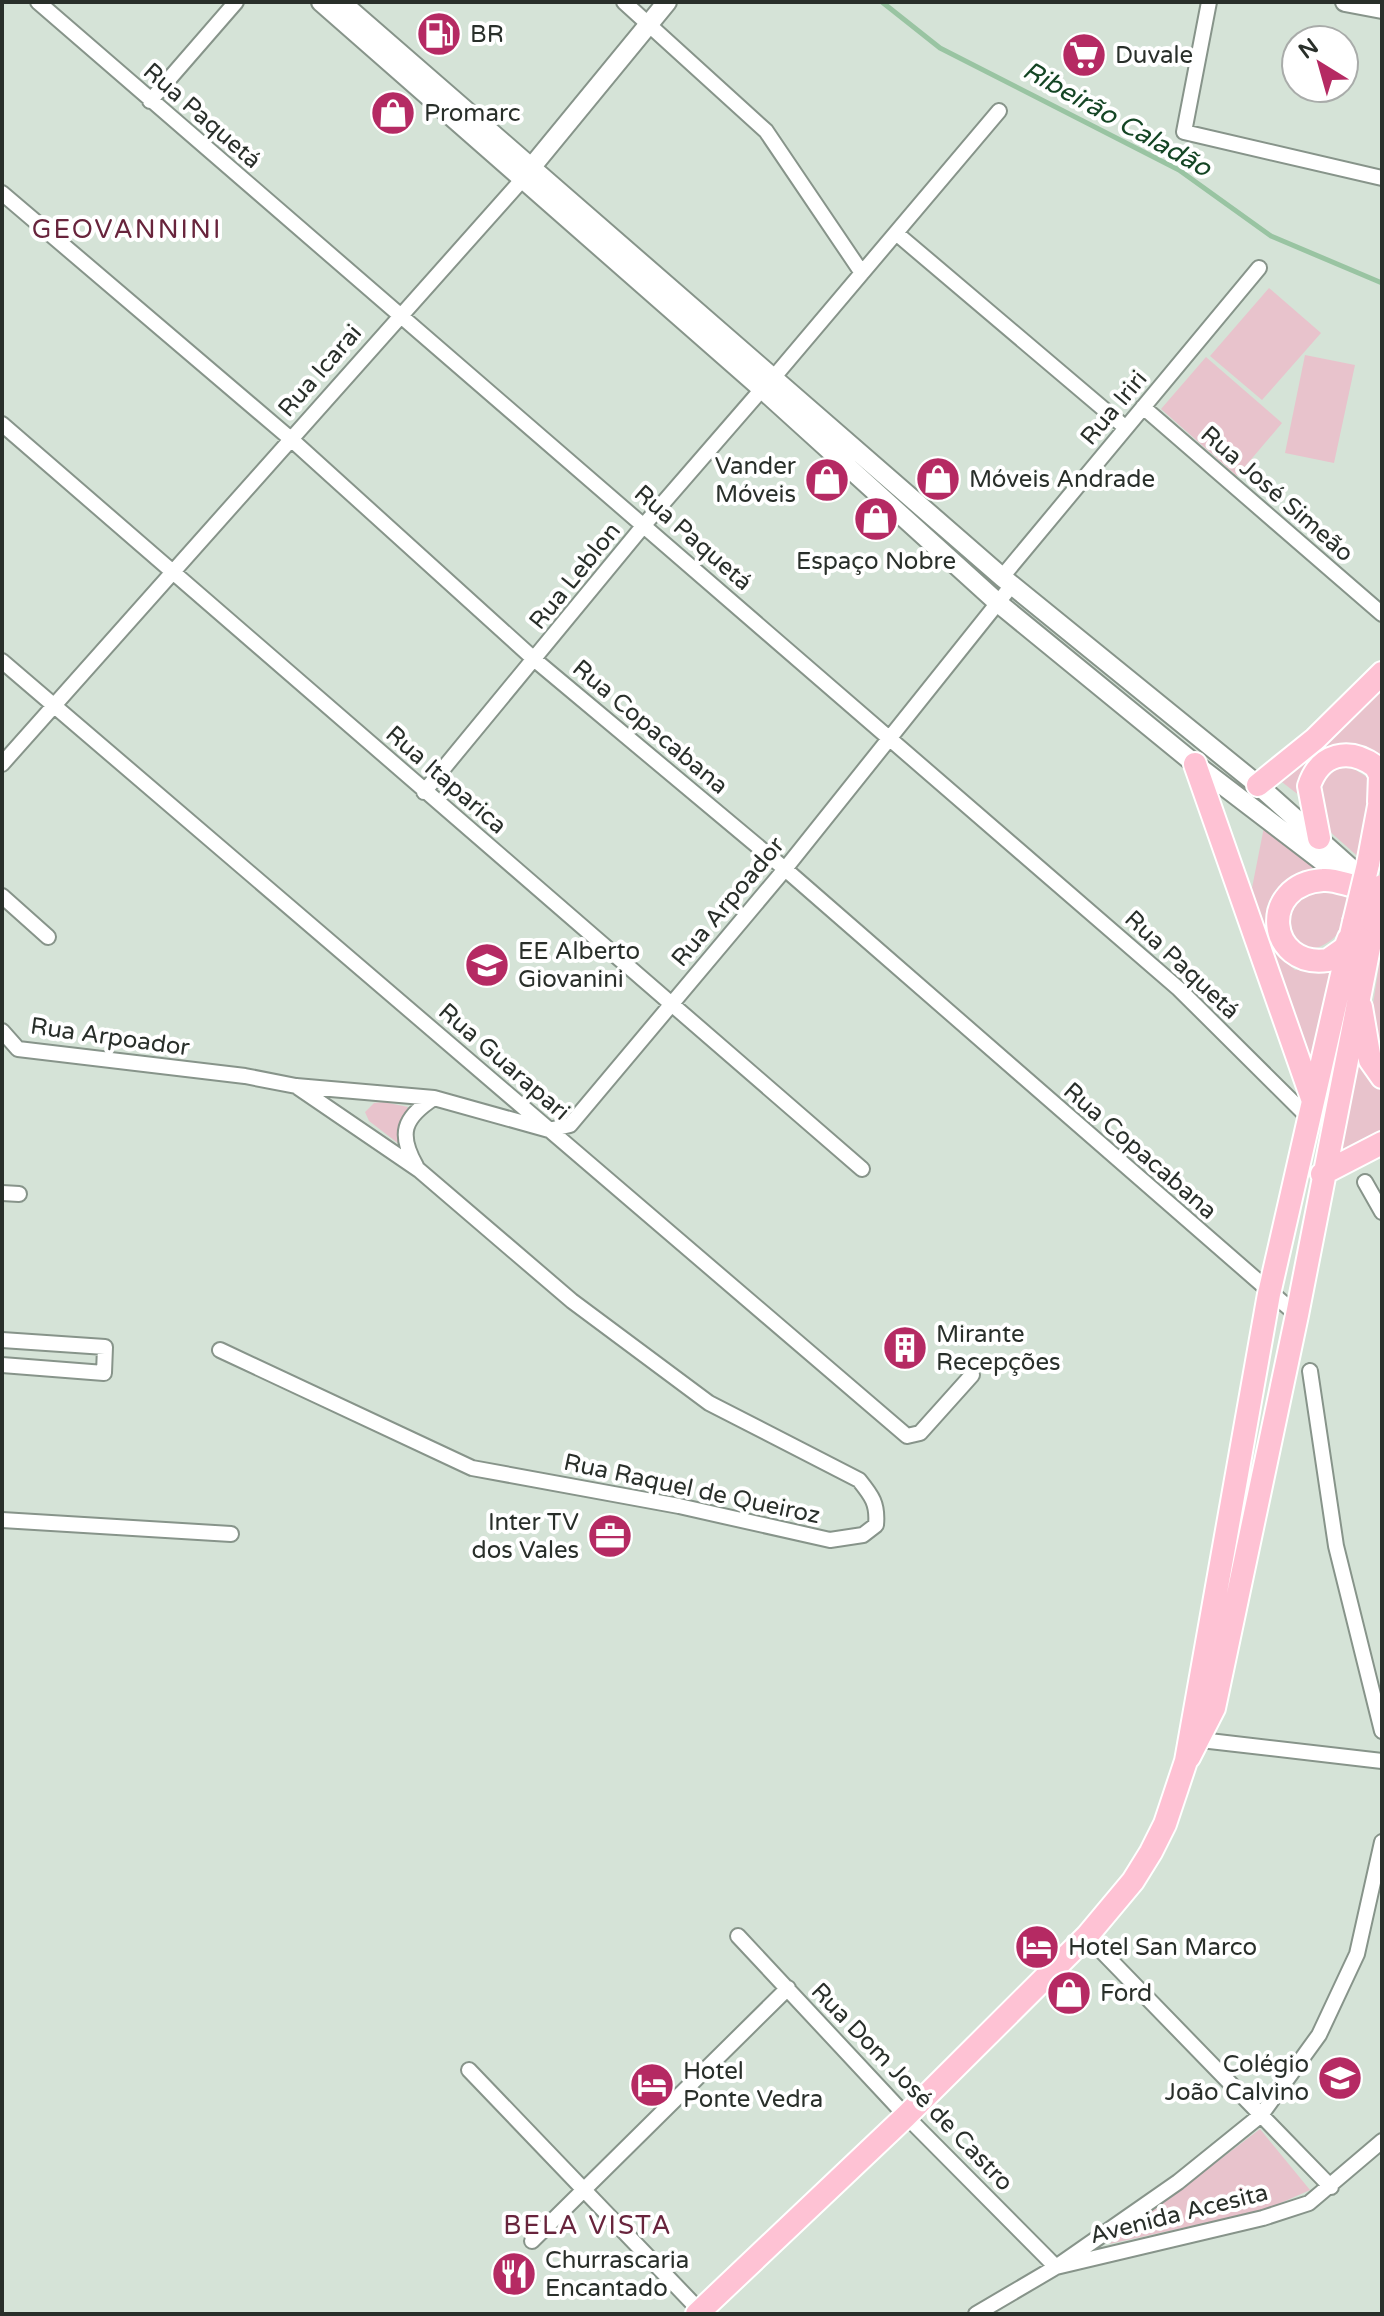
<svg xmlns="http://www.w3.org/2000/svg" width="1384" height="2316" font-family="'Varela Round',sans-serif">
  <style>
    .green { fill: #e8c3cc }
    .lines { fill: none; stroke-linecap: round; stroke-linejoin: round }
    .stream { stroke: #99c4a2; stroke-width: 5 }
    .street-casing { stroke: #87948a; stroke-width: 18 }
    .secondary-casing { stroke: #87948a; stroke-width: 22 }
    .primary-casing { stroke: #fff; stroke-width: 26 }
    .street { stroke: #fff; stroke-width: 14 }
    .secondary { stroke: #fff; stroke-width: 18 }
    .primary { stroke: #fec2d4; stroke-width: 22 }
    .primary-bridge-casing { stroke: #fff; stroke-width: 26; stroke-linecap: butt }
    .primary-bridge { stroke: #fec2d4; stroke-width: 22 }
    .labels { text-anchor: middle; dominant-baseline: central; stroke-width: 8; stroke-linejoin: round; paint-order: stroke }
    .poi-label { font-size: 24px; fill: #292f2a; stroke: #fff; text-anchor: start }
    .street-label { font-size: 24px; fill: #292f2a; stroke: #fff }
    .water-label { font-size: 26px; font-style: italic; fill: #144524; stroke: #fff }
    .neighbourhood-label { font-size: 26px; letter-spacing: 2px; fill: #68243c; stroke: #fff }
  </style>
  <rect width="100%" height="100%" fill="#d5e3d7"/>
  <path class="green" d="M 1269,288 L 1321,333 L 1262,400 L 1210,356 Z
    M 1305,355 L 1355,365 L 1334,463 L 1285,453 Z
    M 1206,357 L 1282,423 L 1237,476 L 1161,409 Z
    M 1382,688 L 1382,760 L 1374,752 L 1360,747 L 1300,796 L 1278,779 L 1288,776 Z
    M 1346,764 L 1370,779 L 1363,861 L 1328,830 L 1314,783 L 1322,769 Z
    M 1265,822 L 1325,868 C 1312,873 1295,875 1283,884 C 1250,910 1270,948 1295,970 L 1329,967 L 1346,961 L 1316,1079 L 1250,898 Z
    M 1327,886 L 1358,895 C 1351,924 1325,961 1291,946 L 1280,910 L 1288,899 Z
    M 1382,947 L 1382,1062 L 1370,1023 Z
    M 1356,1046 L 1382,1085 L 1382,1137 L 1331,1161 Z
    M 384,1102 L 408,1107 L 398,1133 L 399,1144 L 369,1121 L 365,1112 L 374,1103 Z
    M 1260,2129 L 1310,2190 L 1265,2210 L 1109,2244 Z"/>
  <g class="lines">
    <path class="stream" d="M 882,2 L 940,48 L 1179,170 L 1271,236 L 1382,283"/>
    <g class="street-casing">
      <path id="street" d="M 38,2 L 1179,989 L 1310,1119
        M 624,2 L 766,131 L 862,273
        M 1209,2 L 1184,132 L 1382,178
        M 150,101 L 236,2
        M 2,193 L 292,440 L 535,660 L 785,869 L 1297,1315
        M 896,233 L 1126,428
        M 774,377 L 999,111
        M 1143,407 L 1382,614
        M 2,424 L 862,1169
        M 1002,577 L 1259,268
        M 2,661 L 907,1436 L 920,1433 L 972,1375
        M 2,764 L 521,181
        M 424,792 L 644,525 L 762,389
        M 2,896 L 48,937
        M 2,1031 L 18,1049 L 245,1076 L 296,1086 L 434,1098 L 549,1130 L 570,1125 L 785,869 L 1012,585
        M 416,1166 C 398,1134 403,1118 434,1098
        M 1365,1182 L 1382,1212
        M 2,1193 L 19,1194
        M 2,1340 L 105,1347 L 104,1373 L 2,1365
        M 220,1350 L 472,1468 L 679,1506 L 830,1540 L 863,1535 L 876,1525 C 878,1504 872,1496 859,1480 L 709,1403 L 572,1301 L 419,1170 L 296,1086
        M 1310,1371 L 1336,1546 L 1382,1731
        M 2,1520 L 231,1534
        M 1192,1739 L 1382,1761
        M 738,1936 L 906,2116 L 1056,2267 L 1178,2182 L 1261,2115 L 1319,2035 L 1357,1954 L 1382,1842
        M 1087,1936 L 1331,2187
        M 469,2070 L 703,2314
        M 532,2241 L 788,1988
        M 976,2314 L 1056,2267 L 1263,2218 L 1309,2203 L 1382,2141"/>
    </g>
    <g class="secondary-casing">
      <path id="secondary" d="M 321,2 L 762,389 L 997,602 L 1195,764 L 1352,884
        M 341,2 L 1002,577 L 1258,785 L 1362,878
        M 1345,2 L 1382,9
        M 525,175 L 667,2"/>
    </g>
    <g class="primary-casing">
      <path id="primary" d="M 1195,764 L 1313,1101
        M 1258,785 L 1315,739 L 1382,673
        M 1319,838 L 1309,786 C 1320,753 1349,747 1375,766 L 1380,775 L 1379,802
        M 1368,864 L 1382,790
        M 1349,938 L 1345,948 L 1328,960 C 1267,969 1258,884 1323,880 C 1333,879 1345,884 1354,886
        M 1361,1007 L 1370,1060 L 1382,1077
        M 1322,1174 L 1382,1143
        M 1189,1757 L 1214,1708 L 1297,1315 L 1374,922
        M 697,2314 L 906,2116 L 1087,1936 L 1133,1881 L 1151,1852 L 1165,1824 L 1186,1761 L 1269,1294 L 1354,922"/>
    </g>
    <use href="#street" class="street"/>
    <use href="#secondary" class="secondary"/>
    <use href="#primary" class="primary"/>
    <g class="primary-bridge-casing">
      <path id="primary-bridge" d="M 1354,922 L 1368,864
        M 1374,922 L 1382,886"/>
    </g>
    <use href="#primary-bridge" class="primary-bridge"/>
  </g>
  <defs>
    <g id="fuel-disc" transform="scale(2.3)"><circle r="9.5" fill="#b52a63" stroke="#fff"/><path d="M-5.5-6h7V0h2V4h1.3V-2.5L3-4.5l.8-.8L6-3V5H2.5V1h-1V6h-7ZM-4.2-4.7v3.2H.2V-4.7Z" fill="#fff"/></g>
    <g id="supermarket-disc" transform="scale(2.3)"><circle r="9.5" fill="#b52a63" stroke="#fff"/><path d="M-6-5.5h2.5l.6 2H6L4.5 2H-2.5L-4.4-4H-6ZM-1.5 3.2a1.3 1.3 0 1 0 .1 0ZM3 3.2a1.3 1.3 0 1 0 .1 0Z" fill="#fff"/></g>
    <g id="shop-disc" transform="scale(2.3)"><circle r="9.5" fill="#b52a63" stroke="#fff"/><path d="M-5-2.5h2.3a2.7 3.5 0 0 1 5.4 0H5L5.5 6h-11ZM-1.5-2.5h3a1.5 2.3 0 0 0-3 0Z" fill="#fff"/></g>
    <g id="school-disc" transform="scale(2.3)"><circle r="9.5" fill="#b52a63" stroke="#fff"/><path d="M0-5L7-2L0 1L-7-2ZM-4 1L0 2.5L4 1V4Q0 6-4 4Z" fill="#fff"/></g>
    <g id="building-disc" transform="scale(2.3)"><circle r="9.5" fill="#b52a63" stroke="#fff"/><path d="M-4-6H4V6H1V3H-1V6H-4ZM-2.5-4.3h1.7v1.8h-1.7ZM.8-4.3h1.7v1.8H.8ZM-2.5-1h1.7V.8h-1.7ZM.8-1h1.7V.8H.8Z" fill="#fff"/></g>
    <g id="office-disc" transform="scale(2.3)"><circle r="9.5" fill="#b52a63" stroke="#fff"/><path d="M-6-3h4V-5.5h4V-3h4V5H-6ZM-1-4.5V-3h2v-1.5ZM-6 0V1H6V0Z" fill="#fff"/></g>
    <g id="hotel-disc" transform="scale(2.3)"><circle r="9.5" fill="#b52a63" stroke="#fff"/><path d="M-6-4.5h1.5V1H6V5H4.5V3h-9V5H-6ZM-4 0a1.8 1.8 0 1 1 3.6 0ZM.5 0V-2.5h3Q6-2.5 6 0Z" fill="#fff"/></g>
    <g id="restaurant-disc" transform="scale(2.3)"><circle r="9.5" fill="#b52a63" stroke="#fff"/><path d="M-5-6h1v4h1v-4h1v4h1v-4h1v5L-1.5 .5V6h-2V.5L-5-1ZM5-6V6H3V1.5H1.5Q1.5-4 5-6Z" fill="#fff"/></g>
  </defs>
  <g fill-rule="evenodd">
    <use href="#fuel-disc" x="439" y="34"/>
    <use href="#supermarket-disc" x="1084" y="55"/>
    <use href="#shop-disc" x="393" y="113"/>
    <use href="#shop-disc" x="938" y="479"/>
    <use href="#shop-disc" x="827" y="480"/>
    <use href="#shop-disc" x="876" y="519"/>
    <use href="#school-disc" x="487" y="965"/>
    <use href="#building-disc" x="905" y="1348"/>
    <use href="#office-disc" x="610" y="1536"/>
    <use href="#hotel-disc" x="1037" y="1947"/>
    <use href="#shop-disc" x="1069" y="1993"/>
    <use href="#school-disc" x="1340" y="2078"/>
    <use href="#hotel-disc" x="652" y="2085"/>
    <use href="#restaurant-disc" x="514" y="2274"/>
  </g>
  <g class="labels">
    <g class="poi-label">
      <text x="470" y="34">BR</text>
      <text x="1115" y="55">Duvale</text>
      <text x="424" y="113">Promarc</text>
      <text x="796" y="466" text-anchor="end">Vander<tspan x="796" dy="28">Móveis</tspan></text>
      <text x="969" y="479">Móveis Andrade</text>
      <text x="876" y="561" text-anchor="middle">Espaço Nobre</text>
      <text x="518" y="951">EE Alberto<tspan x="518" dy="28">Giovanini</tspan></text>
      <text x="936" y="1334">Mirante<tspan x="936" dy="28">Recepções</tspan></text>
      <text x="579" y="1522" text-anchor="end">Inter TV<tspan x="579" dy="28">dos Vales</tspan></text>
      <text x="1068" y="1947">Hotel San Marco</text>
      <text x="1100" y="1993">Ford</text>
      <text x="1309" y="2064" text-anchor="end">Colégio<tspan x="1309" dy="28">João Calvino</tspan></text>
      <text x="683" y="2071">Hotel<tspan x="683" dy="28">Ponte Vedra</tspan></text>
      <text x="545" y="2260">Churrascaria<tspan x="545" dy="28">Encantado</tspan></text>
    </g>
    <g class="street-label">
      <text transform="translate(202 116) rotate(41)">Rua Paquetá</text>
      <text transform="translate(320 371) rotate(-49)">Rua Icarai</text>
      <text transform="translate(1114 408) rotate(-50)">Rua Iriri</text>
      <text transform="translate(1277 494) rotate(41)">Rua José Simeão</text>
      <text transform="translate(693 538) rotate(41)">Rua Paquetá</text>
      <text transform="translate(575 576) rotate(-51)">Rua Leblon</text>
      <text transform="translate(650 727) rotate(40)">Rua Copacabana</text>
      <text transform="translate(446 780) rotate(41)">Rua Itaparica</text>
      <text transform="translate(728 902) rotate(-50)">Rua Arpoador</text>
      <text transform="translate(1182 965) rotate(43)">Rua Paquetá</text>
      <text transform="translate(110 1037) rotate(8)">Rua Arpoador</text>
      <text transform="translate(504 1062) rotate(41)">Rua Guarapari</text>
      <text transform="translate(1140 1151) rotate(41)">Rua Copacabana</text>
      <text transform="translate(692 1489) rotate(12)">Rua Raquel de Queiroz</text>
      <text transform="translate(912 2087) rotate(46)">Rua Dom José de Castro</text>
      <text transform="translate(1179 2214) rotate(-14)">Avenida Acesita</text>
    </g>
    <g class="water-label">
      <text transform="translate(1117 119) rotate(29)">Ribeirão Caladão</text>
    </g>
    <g class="neighbourhood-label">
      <text x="127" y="229">GEOVANNINI</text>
      <text x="588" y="2225">BELA VISTA</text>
    </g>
  </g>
  <rect width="1384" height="2316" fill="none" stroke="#292f2a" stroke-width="8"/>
  <g transform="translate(1320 64) rotate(323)"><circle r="38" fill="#ffffff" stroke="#a9acaa" stroke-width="2"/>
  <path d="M0-6L14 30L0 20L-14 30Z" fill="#b52a63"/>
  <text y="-12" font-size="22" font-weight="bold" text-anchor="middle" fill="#292f2a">N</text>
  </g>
</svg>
